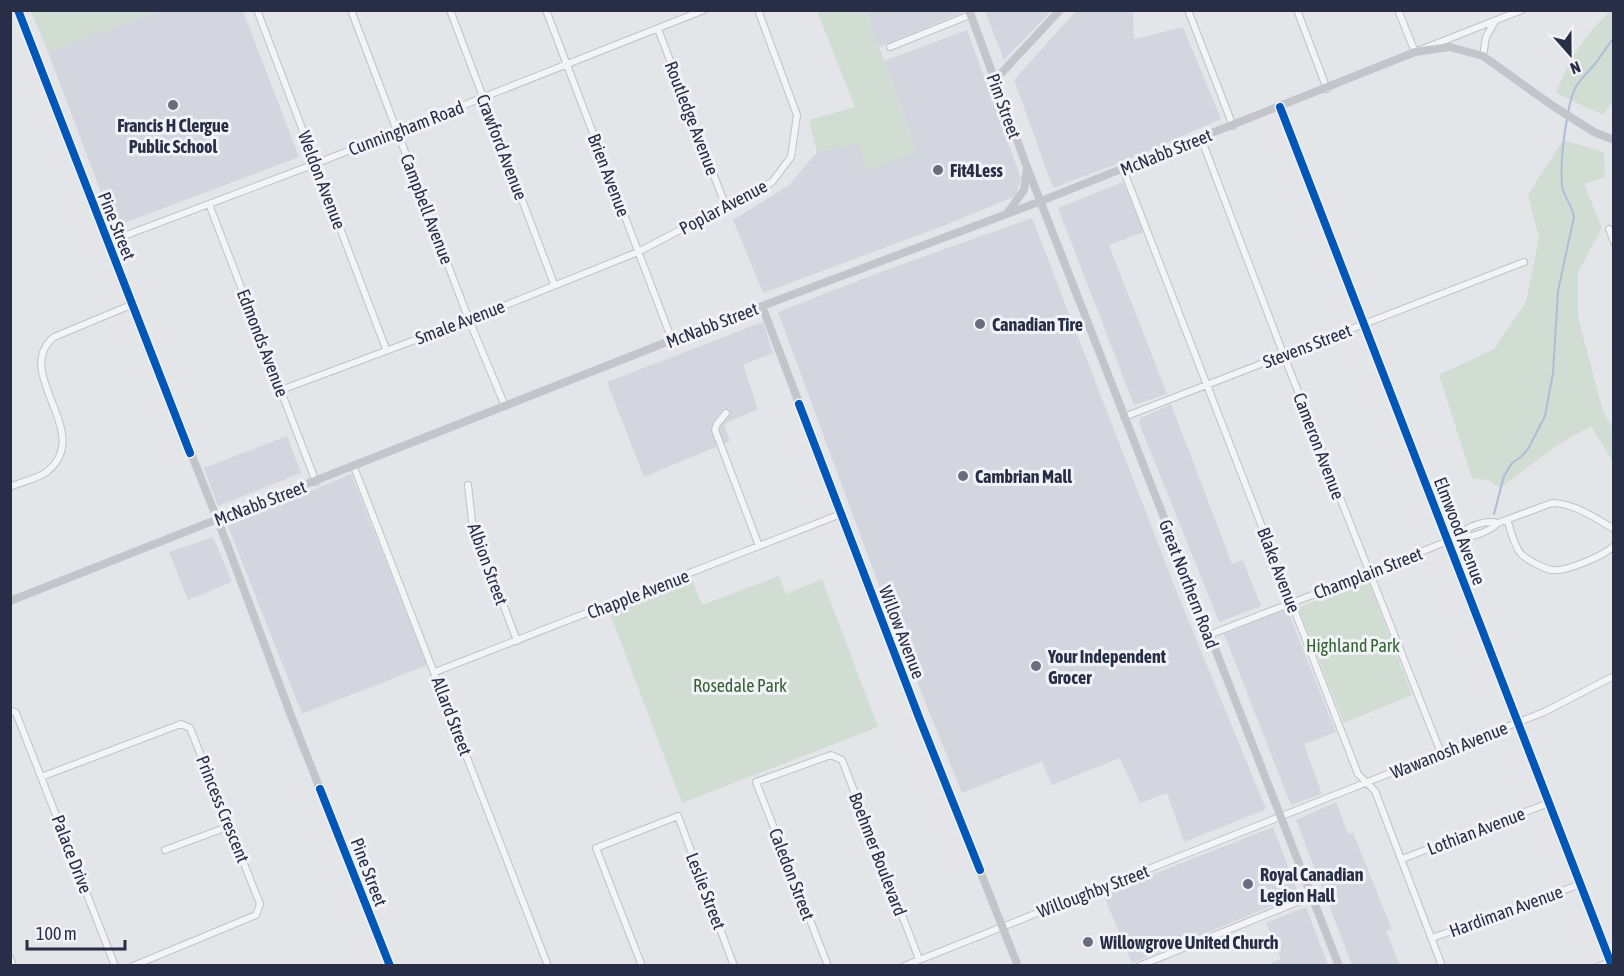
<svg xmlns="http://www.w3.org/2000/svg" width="1624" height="976" font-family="'Asap Condensed',sans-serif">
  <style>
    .built { fill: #d3d6df }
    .green { fill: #d1ddd3 }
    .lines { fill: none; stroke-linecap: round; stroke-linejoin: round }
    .stream { stroke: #afbcd7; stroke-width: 2 }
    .street-casing { stroke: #c0c2c7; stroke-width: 8 }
    .street { stroke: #f3f4f6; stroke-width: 6 }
    .secondary { stroke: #c3c5ca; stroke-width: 8 }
    .cycleway-casing { stroke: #f1f3f8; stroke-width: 11 }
    .cycleway { stroke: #0057b8; stroke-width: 8 }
    .poi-dot { fill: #696e7e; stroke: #f1f3f8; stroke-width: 2 }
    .labels { text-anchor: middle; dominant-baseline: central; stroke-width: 6; stroke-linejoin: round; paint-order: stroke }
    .street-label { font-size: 18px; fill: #272e45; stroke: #f1f3f8 }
    .poi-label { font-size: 18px; font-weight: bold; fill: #272e45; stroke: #f1f3f8; text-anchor: start }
    .park-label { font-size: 18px; fill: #356333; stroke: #f1f3f8 }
  </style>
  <rect width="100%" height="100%" fill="#e3e5e9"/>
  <path class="built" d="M 961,10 L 962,13 L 879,47 L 866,11 Z
    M 159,11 L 243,11 L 299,157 L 114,227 L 48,52 Z
    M 985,11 L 1051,11 L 1004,60 Z
    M 1076,11 L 1133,11 L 1134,39 L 1183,27 L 1221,119 L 1135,157 L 1053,188 L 1014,80 Z
    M 967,30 L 1021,178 L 1016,196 L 943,226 L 763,293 L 733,220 L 789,185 L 817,152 L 858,143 L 917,153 L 884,61 Z
    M 1123,182 L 1144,232 L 1109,245 L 1167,394 L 1134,405 L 1058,208 Z
    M 1032,218 L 1178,595 L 1266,809 L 1184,842 L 1167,793 L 1140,803 L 1120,758 L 1052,785 L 1042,761 L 962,793 L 885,602 L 778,312 L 886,270 Z
    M 763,322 L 773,353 L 743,365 L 758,409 L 724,424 L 730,441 L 644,477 L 607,382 Z
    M 1171,404 L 1232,564 L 1243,560 L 1261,606 L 1219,622 L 1139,423 L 1141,418 Z
    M 287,436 L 301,473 L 218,506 L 204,468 Z
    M 351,474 L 427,665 L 302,714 L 228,526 Z
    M 213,537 L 232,582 L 188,600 L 169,552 Z
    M 1287,609 L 1336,732 L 1304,744 L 1322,794 L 1291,805 L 1224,634 Z
    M 1336,802 L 1348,834 L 1353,833 L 1392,929 L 1386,931 L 1400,965 L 1352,965 L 1296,820 Z
    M 1273,827 L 1299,895 L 1132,963 L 1103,894 Z
    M 1306,907 L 1328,965 L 1267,965 L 1281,959 L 1266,923 Z"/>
  <path class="green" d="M 31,11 L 159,11 L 48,52 Z
    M 817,11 L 866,11 L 917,153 L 866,171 L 858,143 L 817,152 L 809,120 L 855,107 Z
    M 1611,11 L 1614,11 L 1613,100 L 1603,115 L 1556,93 C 1568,61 1585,33 1611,11 Z
    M 1563,140 L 1604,152 L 1605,177 L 1584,184 L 1602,228 L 1578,272 L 1578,317 L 1603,411 L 1613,429 L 1613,462 L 1591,426 L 1556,446 L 1500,488 L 1488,480 L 1472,478 L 1439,375 L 1494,349 L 1526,302 L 1539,238 L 1528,195 Z
    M 779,576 L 786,594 L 822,579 L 878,727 L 682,803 L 610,614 L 692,579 L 702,605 Z
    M 1368,580 L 1412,695 L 1344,723 L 1298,608 Z"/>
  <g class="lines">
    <path class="stream" d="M 1568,113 C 1573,86 1576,85 1594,65 C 1601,57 1606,47 1614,38
      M 1494,514 L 1504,476 L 1512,463 L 1521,457 L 1528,449 L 1545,416 L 1553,373 L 1558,291 L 1574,217 C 1572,205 1564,197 1562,186 C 1560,163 1563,141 1567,119"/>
    <g class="street-casing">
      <path id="street" d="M 257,10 L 386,349
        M 351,10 L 469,320 L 505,406
        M 450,10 L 554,284
        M 546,10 L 672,340
        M 1188,10 L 1233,126
        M 1297,10 L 1327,89
        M 1398,10 L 1415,52 L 1522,10
        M 658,29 L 726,207
        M 890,47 L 970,15
        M 1483,56 L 1486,37 L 1495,21
        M 1280,107 L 1612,966
        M 1201,138 L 1284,356 L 1441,753
        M 1123,169 L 1358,774 L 1375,791 L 1442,966
        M 209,204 L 316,482
        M 1609,229 L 1614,242
        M 108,242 L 315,164 L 704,10
        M 281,390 L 469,320 L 638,252 L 772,182 L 791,157 L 797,115 L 758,10
        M 726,413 L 717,424 L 715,430 L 759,546
        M 1124,417 L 1524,262
        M 354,467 L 548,966
        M 468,485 L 472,521 L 517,641
        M 10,487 C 21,482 36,479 45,473 C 98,435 10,373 54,337 L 131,305
        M 1507,520 C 1511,530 1514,547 1522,555 C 1528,560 1544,569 1552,570 C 1566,572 1603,556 1614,546
        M 1498,523 L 1552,503 C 1573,503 1596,518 1614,529
        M 1209,635 L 1369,573 L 1460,536 C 1471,539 1490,531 1498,523 C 1487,520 1467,525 1460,536
        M 435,672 L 841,514
        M 10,710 L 16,713 L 115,966
        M 41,777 L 181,724 L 190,728 L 260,904 L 256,915 L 133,966
        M 165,850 L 230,826
        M 1402,859 L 1549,803
        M 1432,938 L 1581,884
        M 10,958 L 13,966
        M 642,966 L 596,848 L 678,816 L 734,966
        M 828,966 L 756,782 L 831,755 L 842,760 L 919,959
        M 904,966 L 1544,712 L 1614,676
        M 1139,966 L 1312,896
        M 1599,966 L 1611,962"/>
    </g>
    <use href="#street" class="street"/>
    <path class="secondary" d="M 18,10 L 81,176 L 227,544 L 290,713 L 390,966
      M 969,10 L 1027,167 L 1339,966
      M 995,80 L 1060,10
      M 1008,212 L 1024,190 L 1027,168
      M 762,306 L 920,720 L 1018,966
      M 10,601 L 672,340 L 1041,201 L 1415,52 L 1450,47 L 1483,56 L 1553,106 L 1594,132 L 1614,140"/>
    <g class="cycleway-casing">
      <path id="cycleway" d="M 18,10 L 190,453
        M 1280,107 L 1612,966
        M 799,404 L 920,720 L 980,870
        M 320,789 L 390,966"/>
    </g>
    <use href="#cycleway" class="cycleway"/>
  </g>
  <g class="poi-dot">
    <circle cx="173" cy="105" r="6"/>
    <circle cx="938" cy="170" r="6"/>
    <circle cx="980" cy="324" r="6"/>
    <circle cx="963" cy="476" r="6"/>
    <circle cx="1036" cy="666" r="6"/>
    <circle cx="1248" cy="884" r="6"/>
    <circle cx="1088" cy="942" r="6"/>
  </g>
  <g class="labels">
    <g class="street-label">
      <text transform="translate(1004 106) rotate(70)">Pim Street</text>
      <text transform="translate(692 118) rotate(69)">Routledge Avenue</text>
      <text transform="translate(406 128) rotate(-21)">Cunningham Road</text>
      <text transform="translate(502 147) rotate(69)">Crawford Avenue</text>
      <text transform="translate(1166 152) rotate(-22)">McNabb Street</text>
      <text transform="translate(609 175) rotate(69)">Brien Avenue</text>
      <text transform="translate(322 180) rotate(69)">Weldon Avenue</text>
      <text transform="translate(723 207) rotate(-28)">Poplar Avenue</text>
      <text transform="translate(427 209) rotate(69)">Campbell Avenue</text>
      <text transform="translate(117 226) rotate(68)">Pine Street</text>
      <text transform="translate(460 322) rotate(-21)">Smale Avenue</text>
      <text transform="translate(712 325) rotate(-21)">McNabb Street</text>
      <text transform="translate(263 343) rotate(69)">Edmonds Avenue</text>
      <text transform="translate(1307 346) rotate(-21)">Stevens Street</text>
      <text transform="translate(1319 446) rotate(69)">Cameron Avenue</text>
      <text transform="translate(260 503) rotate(-21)">McNabb Street</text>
      <text transform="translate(1460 531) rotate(69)">Elmwood Avenue</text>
      <text transform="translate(488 564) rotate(70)">Albion Street</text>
      <text transform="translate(1279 570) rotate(69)">Blake Avenue</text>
      <text transform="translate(1368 573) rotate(-21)">Champlain Street</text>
      <text transform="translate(1189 584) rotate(69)">Great Northern Road</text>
      <text transform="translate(638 594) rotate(-21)">Chapple Avenue</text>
      <text transform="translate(902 632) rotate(69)">Willow Avenue</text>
      <text transform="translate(452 716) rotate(69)">Allard Street</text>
      <text transform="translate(1449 750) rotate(-22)">Wawanosh Avenue</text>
      <text transform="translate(223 809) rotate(68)">Princess Crescent</text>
      <text transform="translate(1476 831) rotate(-21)">Lothian Avenue</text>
      <text transform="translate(72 854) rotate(69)">Palace Drive</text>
      <text transform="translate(878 854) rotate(69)">Boehmer Boulevard</text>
      <text transform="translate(369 872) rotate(69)">Pine Street</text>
      <text transform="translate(792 874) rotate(69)">Caledon Street</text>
      <text transform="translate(706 891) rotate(69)">Leslie Street</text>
      <text transform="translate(1093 891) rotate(-21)">Willoughby Street</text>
      <text transform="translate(1506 911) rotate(-20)">Hardiman Avenue</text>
    </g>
    <g class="poi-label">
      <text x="173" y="125" text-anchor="middle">Francis H Clergue<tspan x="173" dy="21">Public School</tspan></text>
      <text x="950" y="170">Fit4Less</text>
      <text x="992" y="324">Canadian Tire</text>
      <text x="975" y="476">Cambrian Mall</text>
      <text x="1048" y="656">Your Independent<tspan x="1048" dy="21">Grocer</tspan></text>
      <text x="1260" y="874">Royal Canadian<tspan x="1260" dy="21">Legion Hall</tspan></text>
      <text x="1100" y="942">Willowgrove United Church</text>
    </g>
    <g class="park-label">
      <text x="1353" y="645">Highland Park</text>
      <text x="740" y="685">Rosedale Park</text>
    </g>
  </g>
  <rect width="1624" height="976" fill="none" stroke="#272e45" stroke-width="24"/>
  <g transform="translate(1570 54) rotate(159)" stroke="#f1f3f8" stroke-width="4.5" paint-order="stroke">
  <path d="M0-4.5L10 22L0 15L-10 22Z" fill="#272e45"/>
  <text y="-9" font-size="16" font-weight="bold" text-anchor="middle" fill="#272e45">N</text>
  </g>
  <path d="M27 940v9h98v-9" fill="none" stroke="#272e45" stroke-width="3"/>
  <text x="36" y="940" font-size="18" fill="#272e45" stroke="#f1f3f8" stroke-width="4.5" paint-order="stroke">100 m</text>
</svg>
